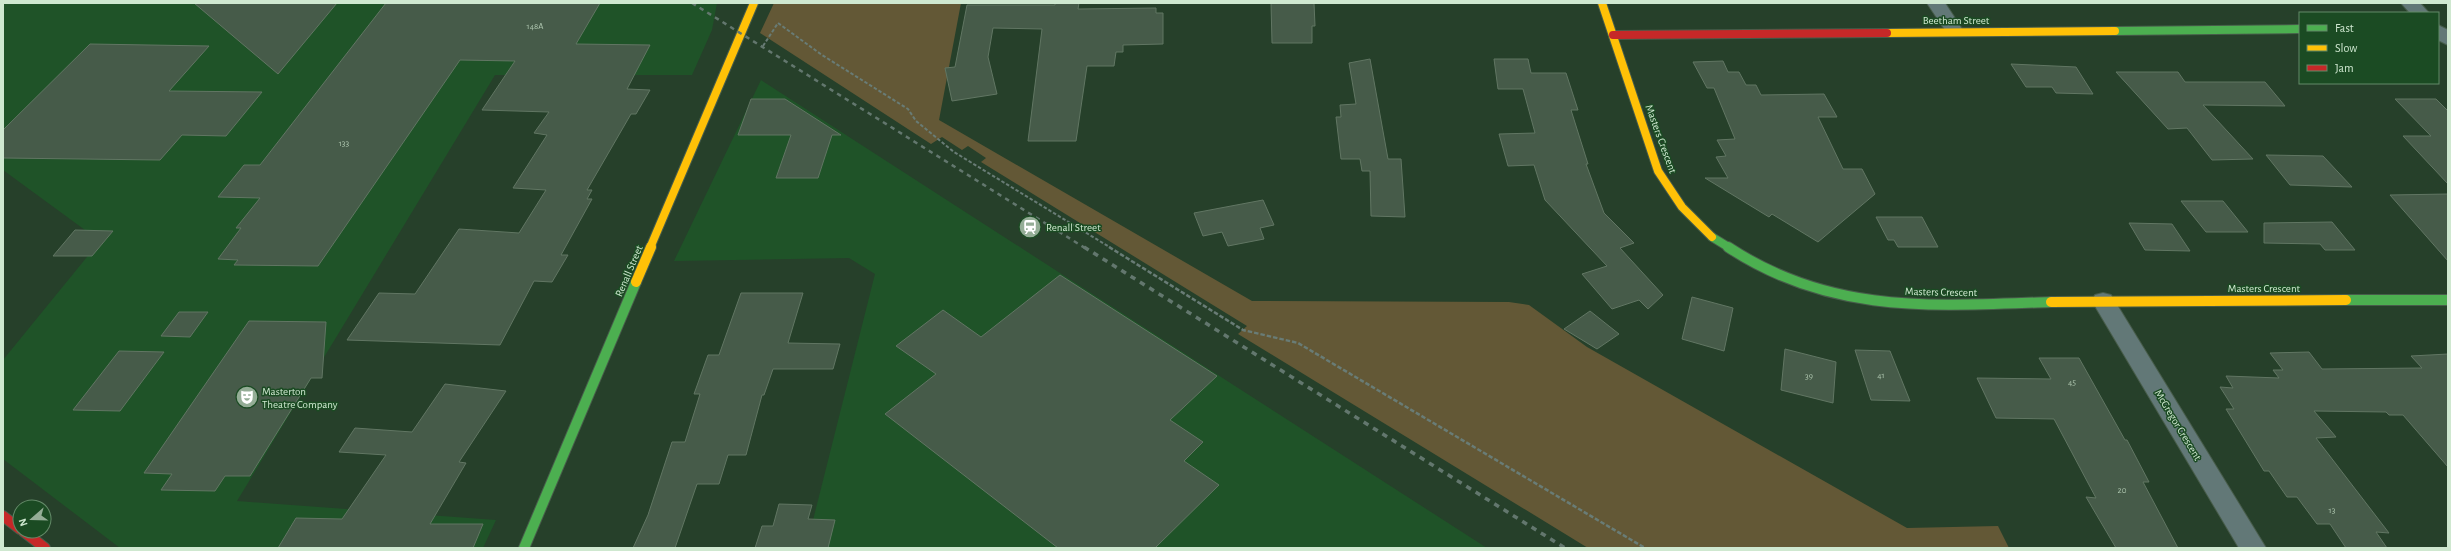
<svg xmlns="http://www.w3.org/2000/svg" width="2451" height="551" font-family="'Alegreya Sans',sans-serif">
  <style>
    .built { fill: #1f5328 }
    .green { fill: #635836 }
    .building { fill: #465b49; stroke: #617663 }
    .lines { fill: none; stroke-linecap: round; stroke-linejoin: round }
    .street-casing { stroke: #475c4a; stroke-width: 2 }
    .fast-far1-casing { stroke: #475c4a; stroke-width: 10 }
    .fast-casing { stroke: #475c4a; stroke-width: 12 }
    .slow-far1-casing { stroke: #475c4a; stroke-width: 10 }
    .slow-casing { stroke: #475c4a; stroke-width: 12 }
    .jam-far1-casing { stroke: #475c4a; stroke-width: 10 }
    .jam-casing { stroke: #475c4a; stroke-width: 12 }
    .path-far1 { stroke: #697c76; stroke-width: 2; stroke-dasharray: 3.5 2; stroke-linecap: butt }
    .path { stroke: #697c76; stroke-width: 2.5; stroke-dasharray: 4.5 2; stroke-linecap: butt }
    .street { fill: #627877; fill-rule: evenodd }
    .fast-far1 { stroke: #4caf50; stroke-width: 8 }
    .fast { stroke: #4caf50; stroke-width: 10 }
    .slow-far1 { stroke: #ffc107; stroke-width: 8 }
    .slow { stroke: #ffc107; stroke-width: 10 }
    .jam-far1 { stroke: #c62828; stroke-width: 8 }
    .jam { stroke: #c62828; stroke-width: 10 }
    .rail-far1 { stroke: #63776e; stroke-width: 2.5; stroke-dasharray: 4.5 4.5; stroke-linecap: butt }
    .rail { stroke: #63776e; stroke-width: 3.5; stroke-dasharray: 5.5 5.5; stroke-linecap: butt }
    .labels { text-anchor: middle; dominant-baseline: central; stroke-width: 3; stroke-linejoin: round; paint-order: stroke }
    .number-label { font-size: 9px; fill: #adc5ae }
    .street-label { font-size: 11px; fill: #cfe8d0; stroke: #1b4b23 }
    .poi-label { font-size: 11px; fill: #cfe8d0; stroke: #1b4b23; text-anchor: start }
  </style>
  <rect width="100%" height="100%" fill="#26402a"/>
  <path class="built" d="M 3,3 L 717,3 L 712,30 L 692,75 L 495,75 L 237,501 L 496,520 L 483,548 L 120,548 L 3,459 L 3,360 L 100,241 L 3,170 Z
    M 761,80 L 1235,386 L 1487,548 L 806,548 L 875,274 L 849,258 L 674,261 Z"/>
  <path class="green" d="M 774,3 L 961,3 L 939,120 L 1252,301 L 1509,302 L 1529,305 L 1587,347 L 1907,528 L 1998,526 L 2009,548 L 1588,548 L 1238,334 L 1247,326 L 981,162 L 986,158 L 968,146 L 962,150 L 942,137 L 931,144 L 760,33 Z"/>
  <path class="building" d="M 194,3 L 337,3 L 278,74 Z
    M 386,3 L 600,3 L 576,44 L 650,45 L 627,89 L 650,90 L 636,114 L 631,114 L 587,190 L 592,190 L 587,199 L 592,199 L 561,255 L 568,255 L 552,282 L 534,281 L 500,345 L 347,340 L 379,293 L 415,294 L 459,229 L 519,233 L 546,190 L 513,188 L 547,135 L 534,133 L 549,112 L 482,110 L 515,61 L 460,60 L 318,266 L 234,265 L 238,260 L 218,259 L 241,228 L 236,228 L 260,198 L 218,197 L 244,165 L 260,165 Z
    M 1055,3 L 1079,3 L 1078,9 L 1156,8 L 1156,13 L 1163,13 L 1163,44 L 1123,45 L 1123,52 L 1116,52 L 1114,66 L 1087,66 L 1076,141 L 1028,141 L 1042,29 L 993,28 L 988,57 L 997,94 L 952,101 L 945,68 L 955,67 L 967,5 L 1055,5 Z
    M 1271,3 L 1314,3 L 1315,26 L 1312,26 L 1312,43 L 1272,43 Z
    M 90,44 L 209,46 L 169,91 L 262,92 L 226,136 L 182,135 L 160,160 L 3,158 L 3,130 Z
    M 1370,59 L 1388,159 L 1401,159 L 1405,217 L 1371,216 L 1370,171 L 1362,171 L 1360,159 L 1341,159 L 1336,117 L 1341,117 L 1340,105 L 1356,104 L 1349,63 Z
    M 1494,59 L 1528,59 L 1531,73 L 1566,73 L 1578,110 L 1571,110 L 1588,164 L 1586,164 L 1604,213 L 1634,243 L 1620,248 L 1663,295 L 1648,309 L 1639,300 L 1612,309 L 1582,274 L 1607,266 L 1545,200 L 1534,165 L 1508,166 L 1499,134 L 1535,133 L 1523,89 L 1498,89 Z
    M 1723,61 L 1728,72 L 1739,72 L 1746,85 L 1756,85 L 1761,95 L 1824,94 L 1837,117 L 1818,117 L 1843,169 L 1862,169 L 1875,194 L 1818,242 L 1772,214 L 1769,217 L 1705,178 L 1728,178 L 1716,157 L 1726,156 L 1717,140 L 1735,139 L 1714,88 L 1707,88 L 1693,62 Z
    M 2011,64 L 2076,67 L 2093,94 L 2056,93 L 2052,87 L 2026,87 Z
    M 2116,72 L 2178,72 L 2185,82 L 2265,82 L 2285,106 L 2203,105 L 2253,159 L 2212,160 L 2187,128 L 2168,129 Z
    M 751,99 L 785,99 L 841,135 L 832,135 L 818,178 L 776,178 L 791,135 L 738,135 Z
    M 2395,99 L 2436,99 L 2448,111 L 2448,184 L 2403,136 L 2431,136 Z
    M 2266,155 L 2323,156 L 2352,187 L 2290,185 Z
    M 2448,194 L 2448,261 L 2390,195 Z
    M 1263,200 L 1274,225 L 1260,228 L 1264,239 L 1228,246 L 1222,232 L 1203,236 L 1194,213 Z
    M 2181,201 L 2223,201 L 2248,232 L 2206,232 Z
    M 1876,217 L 1922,217 L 1938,247 L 1898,247 L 1894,240 L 1888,240 Z
    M 2332,222 L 2355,250 L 2325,250 L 2320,244 L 2264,243 L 2264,223 Z
    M 2129,223 L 2172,224 L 2190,251 L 2145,250 Z
    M 75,230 L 113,231 L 92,256 L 53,256 Z
    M 1060,275 L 1217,376 L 1170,420 L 1203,442 L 1184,461 L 1219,485 L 1155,548 L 1058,548 L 885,414 L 936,374 L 896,346 L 943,310 L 981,337 Z
    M 741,293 L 803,293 L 788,343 L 840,344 L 833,369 L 773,369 L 764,395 L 762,395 L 746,455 L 728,455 L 719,484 L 697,484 L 675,548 L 633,548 L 648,515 L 672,442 L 685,442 L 700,394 L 694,394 L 708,355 L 719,355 Z
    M 1692,297 L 1733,308 L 1724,351 L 1682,339 Z
    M 1590,311 L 1619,334 L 1597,349 L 1564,329 Z
    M 179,312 L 208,312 L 190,337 L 161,336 Z
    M 249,321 L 326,322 L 322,378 L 311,378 L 250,476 L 225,476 L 215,491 L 161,490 L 172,474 L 144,473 Z
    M 1785,349 L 1836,362 L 1833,403 L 1781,390 Z
    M 1855,350 L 1890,351 L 1910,401 L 1871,400 Z
    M 119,351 L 164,352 L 120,411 L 73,410 Z
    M 2309,352 L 2322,369 L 2422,368 L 2411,356 L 2448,354 L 2448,467 L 2403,415 L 2389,415 L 2386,412 L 2314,411 L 2336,437 L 2316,438 L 2389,533 L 2376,532 L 2387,548 L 2346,548 L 2330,524 L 2317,524 L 2297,497 L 2287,497 L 2269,471 L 2264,471 L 2226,409 L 2234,409 L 2220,387 L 2233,388 L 2226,376 L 2279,378 L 2273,370 L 2283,370 L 2270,353 Z
    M 2039,358 L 2079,358 L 2125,440 L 2127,440 L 2149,482 L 2143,482 L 2178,548 L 2116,548 L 2086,497 L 2096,498 L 2054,419 L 1996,418 L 1977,378 L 2051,379 Z
    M 445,384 L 506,391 L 459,462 L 466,463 L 430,524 L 483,524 L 473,548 L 278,548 L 296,518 L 342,519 L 386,455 L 339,452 L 355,428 L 412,432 Z
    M 779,504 L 812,505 L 808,519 L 835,520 L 828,548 L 755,548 L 762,526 L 773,526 Z"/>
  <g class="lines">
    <g class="street-casing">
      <path id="street" d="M 1927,3 L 1945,3 L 1964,32 L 1961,36 L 1949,36 Z
        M 2401,3 L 2420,3 L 2429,13 L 2410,13 Z
        M 2438,25 L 2448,30 L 2448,45 L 2438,40 Z
        M 2103,293 L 2111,295 L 2266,548 L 2239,548 L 2092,301 L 2095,295 Z"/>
    </g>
    <g class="fast-far1-casing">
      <path id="fast-far1" d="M 2115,31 L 2300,29
        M 1712,237 L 1730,248"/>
    </g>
    <g class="fast-casing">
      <path id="fast" d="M 1728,247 C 1831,315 1934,306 2051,302
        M 2346,300 L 2448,300
        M 524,548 L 636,282"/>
    </g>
    <g class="slow-far1-casing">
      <path id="slow-far1" d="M 1602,3 L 1658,171 L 1682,207 L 1712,237
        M 1887,33 L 2115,31
        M 650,248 L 754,3"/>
    </g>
    <g class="slow-casing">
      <path id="slow" d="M 636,282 L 651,247
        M 2051,302 L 2346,300"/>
    </g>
    <g class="jam-far1-casing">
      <path id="jam-far1" d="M 1613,35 L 1887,33"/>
    </g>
    <g class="jam-casing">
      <path id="jam" d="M 3,516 L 20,529
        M 23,531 L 45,548"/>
    </g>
    <path class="path-far1" d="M 763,46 L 778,23 L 822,55 L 908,109 L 916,121 L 954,152 L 1111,248"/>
    <path class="path" d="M 1109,247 L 1243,330 L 1298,343 L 1645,548"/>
    <use href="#street" class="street"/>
    <use href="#fast-far1" class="fast-far1"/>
    <use href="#fast" class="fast"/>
    <use href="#slow-far1" class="slow-far1"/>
    <use href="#slow" class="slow"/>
    <use href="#jam-far1" class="jam-far1"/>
    <use href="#jam" class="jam"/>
    <path class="rail-far1" d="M 692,3 L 1085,248"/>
    <path class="rail" d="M 1084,247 L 1565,548"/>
  </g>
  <defs>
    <g id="station-disc" transform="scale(1.15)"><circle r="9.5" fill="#94ad96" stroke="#1b4b23"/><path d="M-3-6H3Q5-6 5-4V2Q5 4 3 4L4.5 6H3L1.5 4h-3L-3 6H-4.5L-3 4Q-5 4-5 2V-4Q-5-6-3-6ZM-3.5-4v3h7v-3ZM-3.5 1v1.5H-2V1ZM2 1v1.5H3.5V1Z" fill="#fff"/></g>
    <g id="theatre-disc" transform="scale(1.15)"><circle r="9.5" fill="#94ad96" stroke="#1b4b23"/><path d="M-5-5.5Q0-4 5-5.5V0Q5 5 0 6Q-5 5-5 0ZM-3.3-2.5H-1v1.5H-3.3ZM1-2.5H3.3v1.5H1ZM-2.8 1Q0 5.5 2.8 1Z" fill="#fff"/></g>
  </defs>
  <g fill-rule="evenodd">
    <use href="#station-disc" x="1030" y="227"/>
    <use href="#theatre-disc" x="247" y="397"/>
  </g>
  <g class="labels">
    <g class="number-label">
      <text x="535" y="26">148A</text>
      <text x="344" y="143">133</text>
      <text x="1881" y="375">41</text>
      <text x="1809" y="376">39</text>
      <text x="2072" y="382">45</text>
      <text x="2122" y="490">20</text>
      <text x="2332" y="510">13</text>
    </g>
    <g class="street-label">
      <text x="1956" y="20">Beetham Street</text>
      <text transform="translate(1661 139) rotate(70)">Masters Crescent</text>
      <text transform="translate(629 271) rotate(-67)">Renall Street</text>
      <text x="2264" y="288">Masters Crescent</text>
      <text transform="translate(1941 292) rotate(1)">Masters Crescent</text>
      <text transform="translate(2178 425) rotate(59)">McGregor Crescent</text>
    </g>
    <g class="poi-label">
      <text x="1046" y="227">Renall Street</text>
      <text x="262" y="391">Masterton<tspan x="262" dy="13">Theatre Company</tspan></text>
    </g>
  </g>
  <rect width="2451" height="551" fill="none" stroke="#cfe8d0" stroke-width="8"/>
  <rect x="2299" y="12" width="140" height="72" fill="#1b4b23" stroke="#638a68"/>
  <rect x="2307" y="25" width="20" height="6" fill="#4caf50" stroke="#638a68"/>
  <text x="2335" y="32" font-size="12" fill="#cfe8d0">Fast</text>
  <rect x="2307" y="45" width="20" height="6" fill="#ffc107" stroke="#638a68"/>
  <text x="2335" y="52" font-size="12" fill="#cfe8d0">Slow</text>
  <rect x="2307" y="65" width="20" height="6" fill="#c62828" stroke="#638a68"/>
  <text x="2335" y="72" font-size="12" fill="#cfe8d0">Jam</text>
  <g transform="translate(32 519) rotate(250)"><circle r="19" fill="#1b4b23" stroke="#638a68"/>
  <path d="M0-3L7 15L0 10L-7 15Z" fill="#94ad96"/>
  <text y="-6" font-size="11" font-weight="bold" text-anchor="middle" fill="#cfe8d0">N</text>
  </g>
</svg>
